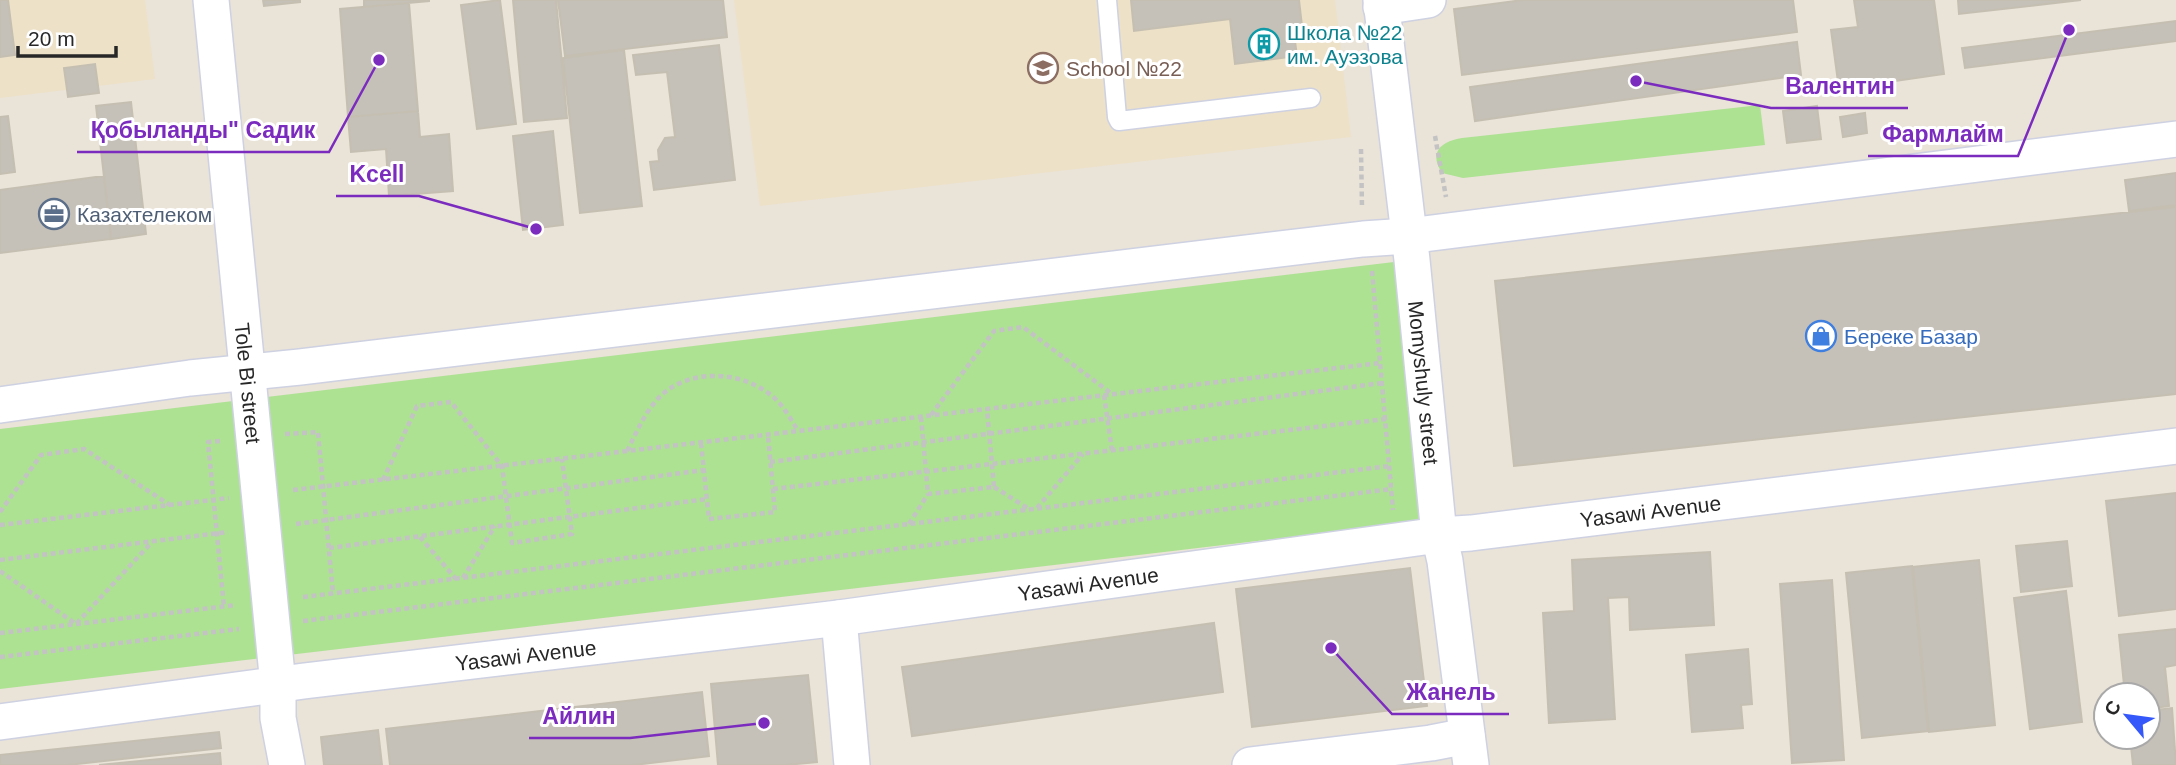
<svg xmlns="http://www.w3.org/2000/svg" width="2176" height="765" font-family="Arial,sans-serif">
  <style>
    .education { fill: #ede1c7 }
    .green { fill: #ade293 }
    .building { fill: #c5c0b8; stroke: #c5bfb2; stroke-width: 2 }
    .lines { fill: none; stroke-linecap: round; stroke-linejoin: round }
    .lane-casing { stroke: #ced1e1; stroke-width: 21 }
    .street-casing { stroke: #ced1e1; stroke-width: 38 }
    .path { stroke: #c3c3c3; stroke-width: 4.5; stroke-dasharray: 5 3.5; stroke-linecap: butt }
    .lane { stroke: #fff; stroke-width: 18 }
    .street { stroke: #fff; stroke-width: 35 }
    .labels { text-anchor: middle; dominant-baseline: central; stroke-width: 6; stroke-linejoin: round; paint-order: stroke }
    .culture-label { font-size: 21px; fill: #0d838f; stroke: #fff; text-anchor: start }
    .education-label { font-size: 21px; fill: #785e54; stroke: #fff; text-anchor: start }
    .service-label { font-size: 21px; fill: #4e5e75; stroke: #fff; text-anchor: start }
    .shop-label { font-size: 21px; fill: #366cbe; stroke: #fff; text-anchor: start }
    .street-label { font-size: 21px; fill: #272727; stroke: #fff }
    .leader { fill: none; stroke: #7b2cbf; stroke-width: 2.5 }
    .callout-dot { fill: #7b2cbf; stroke: #fff; stroke-width: 2.5 }
    .callout-label { font-size: 23px; text-anchor: middle; font-weight: bold; fill: #7b2cbf; stroke: #fff; stroke-width: 6; stroke-linejoin: round; paint-order: stroke }
  </style>
  <rect width="100%" height="100%" fill="#eae3d8"/>
  <path class="education" d="M 0,0 L 145,0 L 155,79 L 0,98 Z
    M 734,0 L 1335,0 L 1351,137 L 760,206 Z"/>
  <path class="green" d="M 1760,105 L 1765,145 L 1463,178 L 1442,173 C 1428,152 1442,141 1462,138 Z
    M 1394,262 L 1427,521 L 0,689 L 0,429 Z"/>
  <path class="building" d="M 0,0 L 8,0 L 15,55 L 0,57 Z
    M 263,0 L 300,0 L 300,2 L 264,6 Z
    M 364,0 L 429,0 L 429,1 L 364,7 Z
    M 500,0 L 516,124 L 477,129 L 461,5 Z
    M 513,0 L 556,0 L 567,118 L 524,122 Z
    M 558,0 L 723,0 L 727,37 L 565,56 Z
    M 1131,0 L 1299,0 L 1302,26 L 1293,27 L 1297,56 L 1235,64 L 1230,19 L 1134,31 Z
    M 1523,0 L 1793,0 L 1797,32 L 1462,75 L 1454,9 Z
    M 1854,0 L 1934,0 L 1944,74 L 1839,89 L 1831,30 L 1858,27 Z
    M 1958,0 L 2081,0 L 1959,14 Z
    M 409,3 L 418,111 L 348,117 L 340,9 Z
    M 2176,21 L 2176,41 L 1965,68 L 1962,48 Z
    M 1797,42 L 1801,75 L 1475,121 L 1470,87 Z
    M 719,45 L 735,180 L 654,190 L 650,162 L 659,161 L 658,150 L 665,138 L 675,137 L 667,72 L 636,75 L 633,55 Z
    M 624,50 L 642,206 L 580,213 L 563,58 Z
    M 95,64 L 99,93 L 68,97 L 64,68 Z
    M 131,102 L 146,234 L 111,239 L 96,106 Z
    M 1817,106 L 1821,139 L 1787,143 L 1783,111 Z
    M 418,111 L 420,137 L 449,134 L 453,191 L 389,196 L 386,149 L 351,152 L 348,117 Z
    M 1865,113 L 1867,133 L 1843,137 L 1840,117 Z
    M 8,116 L 15,172 L 0,174 L 0,117 Z
    M 553,131 L 563,225 L 523,230 L 513,136 Z
    M 2176,173 L 2176,205 L 2129,211 L 2125,180 Z
    M 104,176 L 111,239 L 0,253 L 0,190 Z
    M 2176,207 L 2176,394 L 1514,466 L 1495,281 Z
    M 2176,493 L 2176,609 L 2119,616 L 2106,501 Z
    M 2067,541 L 2072,586 L 2021,592 L 2016,546 Z
    M 1710,552 L 1714,625 L 1630,630 L 1629,597 L 1608,598 L 1615,719 L 1549,723 L 1543,613 L 1574,611 L 1572,560 Z
    M 1979,560 L 1995,725 L 1929,732 L 1913,567 Z
    M 1912,566 L 1928,731 L 1862,738 L 1846,573 Z
    M 1410,568 L 1427,706 L 1252,727 L 1236,589 Z
    M 1832,580 L 1844,760 L 1792,763 L 1780,584 Z
    M 2066,591 L 2082,722 L 2030,729 L 2014,598 Z
    M 1214,623 L 1223,692 L 912,736 L 902,667 Z
    M 2176,629 L 2176,665 L 2165,667 L 2169,706 L 2148,709 L 2148,695 L 2125,695 L 2119,635 Z
    M 1748,649 L 1752,704 L 1741,705 L 1743,728 L 1692,732 L 1686,655 Z
    M 808,675 L 817,762 L 786,765 L 718,765 L 711,684 Z
    M 702,692 L 709,756 L 634,765 L 390,765 L 386,729 Z
    M 2172,708 L 2176,765 L 2133,765 L 2130,737 L 2148,737 L 2148,711 Z
    M 378,730 L 382,765 L 324,765 L 321,737 Z
    M 219,732 L 221,748 L 68,765 L 0,765 L 0,755 Z
    M 220,753 L 221,765 L 99,765 Z"/>
  <g class="lines">
    <g class="lane-casing">
      <path id="lane" d="M 1107,0 L 1117,117 L 1119,121 L 1311,98"/>
    </g>
    <g class="street-casing">
      <g id="street">
        <path id="s1" d="M 211,0 L 278,685 L 278,718 L 287,765"/>
        <path id="s2" d="M 1381,0 L 1412,260 L 1439,535 L 1445,561 L 1471,765"/>
        <path d="M 1381,7 L 1428,0"/>
        <path d="M 0,405 L 190,378 L 300,367 L 1363,239 L 1408,236 L 2176,139"/>
        <path d="M 839,618 L 852,765"/>
        <path id="s3" d="M 0,722 L 304,681 L 839,618 L 1439,535 L 1471,533 L 2176,446"/>
        <path d="M 1250,765 L 1431,743 L 1467,736"/>
      </g>
    </g>
    <path class="path" d="M 1435,136 L 1446,197
      M 1361,149 L 1362,208
      M 1372,271 L 1393,510
      M 1104,395 L 1112,451
      M 931,415 L 994,331 L 1023,327 L 1112,394
      M 921,417 L 928,494 L 994,487 L 987,409
      M 285,434 L 318,432 L 333,594
      M 220,441 L 208,442 L 224,607
      M 701,443 L 709,519 L 775,512 L 768,435
      M 627,451 C 638,430 646,408 665,392 C 696,368 743,372 772,396 C 783,405 791,419 798,431
      M 770,462 L 1382,383
      M 383,480 L 417,406 L 451,402 L 502,466 L 512,543 L 572,534 L 562,459
      M 994,487 L 1029,509
      M 773,489 L 1386,419
      M 293,490 L 1380,363
      M 1037,508 L 1083,454
      M 0,512 L 41,455 L 84,449 L 170,505
      M 296,524 L 704,470
      M 909,524 L 928,494
      M 0,525 L 229,498
      M 420,537 L 456,579
      M 329,548 L 707,499
      M 0,560 L 228,532
      M 0,571 L 76,624 L 152,542
      M 463,578 L 495,526
      M 303,597 L 1390,466
      M 303,621 L 1392,489
      M 0,633 L 236,605
      M 0,657 L 239,629"/>
    <use href="#lane" class="lane"/>
    <use href="#street" class="street"/>
  </g>
  <defs>
    <g id="building-ring" transform="scale(1.575)"><circle r="9.5" fill="#fff" stroke="#0f9aa8" stroke-width="1.5"/><path d="M-4-6H4V6H1V3H-1V6H-4ZM-2.5-4.3h1.7v1.8h-1.7ZM.8-4.3h1.7v1.8H.8ZM-2.5-1h1.7V.8h-1.7ZM.8-1h1.7V.8H.8Z" fill="#0f9aa8"/></g>
    <g id="school-ring" transform="scale(1.575)"><circle r="9.5" fill="#fff" stroke="#8d6e63" stroke-width="1.5"/><path d="M0-5L7-2L0 1L-7-2ZM-4 1L0 2.5L4 1V4Q0 6-4 4Z" fill="#8d6e63"/></g>
    <g id="office-ring" transform="scale(1.575)"><circle r="9.5" fill="#fff" stroke="#5c6f8a" stroke-width="1.5"/><path d="M-6-3h4V-5.5h4V-3h4V5H-6ZM-1-4.5V-3h2v-1.5ZM-6 0V1H6V0Z" fill="#5c6f8a"/></g>
    <g id="shop-ring" transform="scale(1.575)"><circle r="9.5" fill="#fff" stroke="#3f7fe0" stroke-width="1.5"/><path d="M-5-2.5h2.3a2.7 3.5 0 0 1 5.4 0H5L5.5 6h-11ZM-1.5-2.5h3a1.5 2.3 0 0 0-3 0Z" fill="#3f7fe0"/></g>
  </defs>
  <g fill-rule="evenodd">
    <use href="#building-ring" x="1264" y="44"/>
    <use href="#school-ring" x="1043" y="68"/>
    <use href="#office-ring" x="54" y="214"/>
    <use href="#shop-ring" x="1821" y="336"/>
  </g>
  <g class="labels">
    <g class="culture-label">
      <text x="1287" y="32">Школа №22<tspan x="1287" dy="24">им. Ауэзова</tspan></text>
    </g>
    <g class="education-label">
      <text x="1066" y="68">School №22</text>
    </g>
    <g class="service-label">
      <text x="77" y="214">Казахтелеком</text>
    </g>
    <g class="shop-label">
      <text x="1844" y="336">Береке Базар</text>
    </g>
    <g class="street-label">
      <text stroke="none"><textPath href="#s1" startOffset="385">Tole Bi street</textPath></text>
      <text stroke="none"><textPath href="#s2" startOffset="385">Momyshuly street</textPath></text>
      <text stroke="none"><textPath href="#s3" startOffset="1664">Yasawi Avenue</textPath></text>
      <text stroke="none"><textPath href="#s3" startOffset="1097">Yasawi Avenue</textPath></text>
      <text stroke="none"><textPath href="#s3" startOffset="530">Yasawi Avenue</textPath></text>
    </g>
  </g>
  <path class="leader" d="M1636 81L1771 108H1908M379 60L329 152H77M2069 30L2018 156H1868M536 229L419 196H336M1331 648L1392 714H1509M764 723L630 738H529"/>
  <g class="callout-dot">
    <circle cx="1636" cy="81" r="7"/>
    <circle cx="379" cy="60" r="7"/>
    <circle cx="2069" cy="30" r="7"/>
    <circle cx="536" cy="229" r="7"/>
    <circle cx="1331" cy="648" r="7"/>
    <circle cx="764" cy="723" r="7"/>
  </g>
  <g class="callout-label">
    <text x="1840" y="94">Валентин</text>
    <text x="203" y="138">Қобыланды" Садик</text>
    <text x="1943" y="142">Фармлайм</text>
    <text x="377" y="182">Kcell</text>
    <text x="1451" y="700">Жанель</text>
    <text x="579" y="724">Айлин</text>
  </g>
  <g transform="translate(2127 716) rotate(299)"><circle r="33" fill="#ffffff" stroke="#a9a9a9" stroke-width="2"/>
  <path d="M0-5L12 26L0 18L-12 26Z" fill="#3558fa"/>
  <text y="-10" font-size="19" font-weight="bold" text-anchor="middle" fill="#272727">С</text>
  </g>
  <path d="M18 46v10h98v-10" fill="none" stroke="#272727" stroke-width="3.5"/>
  <text x="28" y="46" font-size="21" fill="#272727" stroke="#ffffff" stroke-width="5" paint-order="stroke">20 m</text>
</svg>
